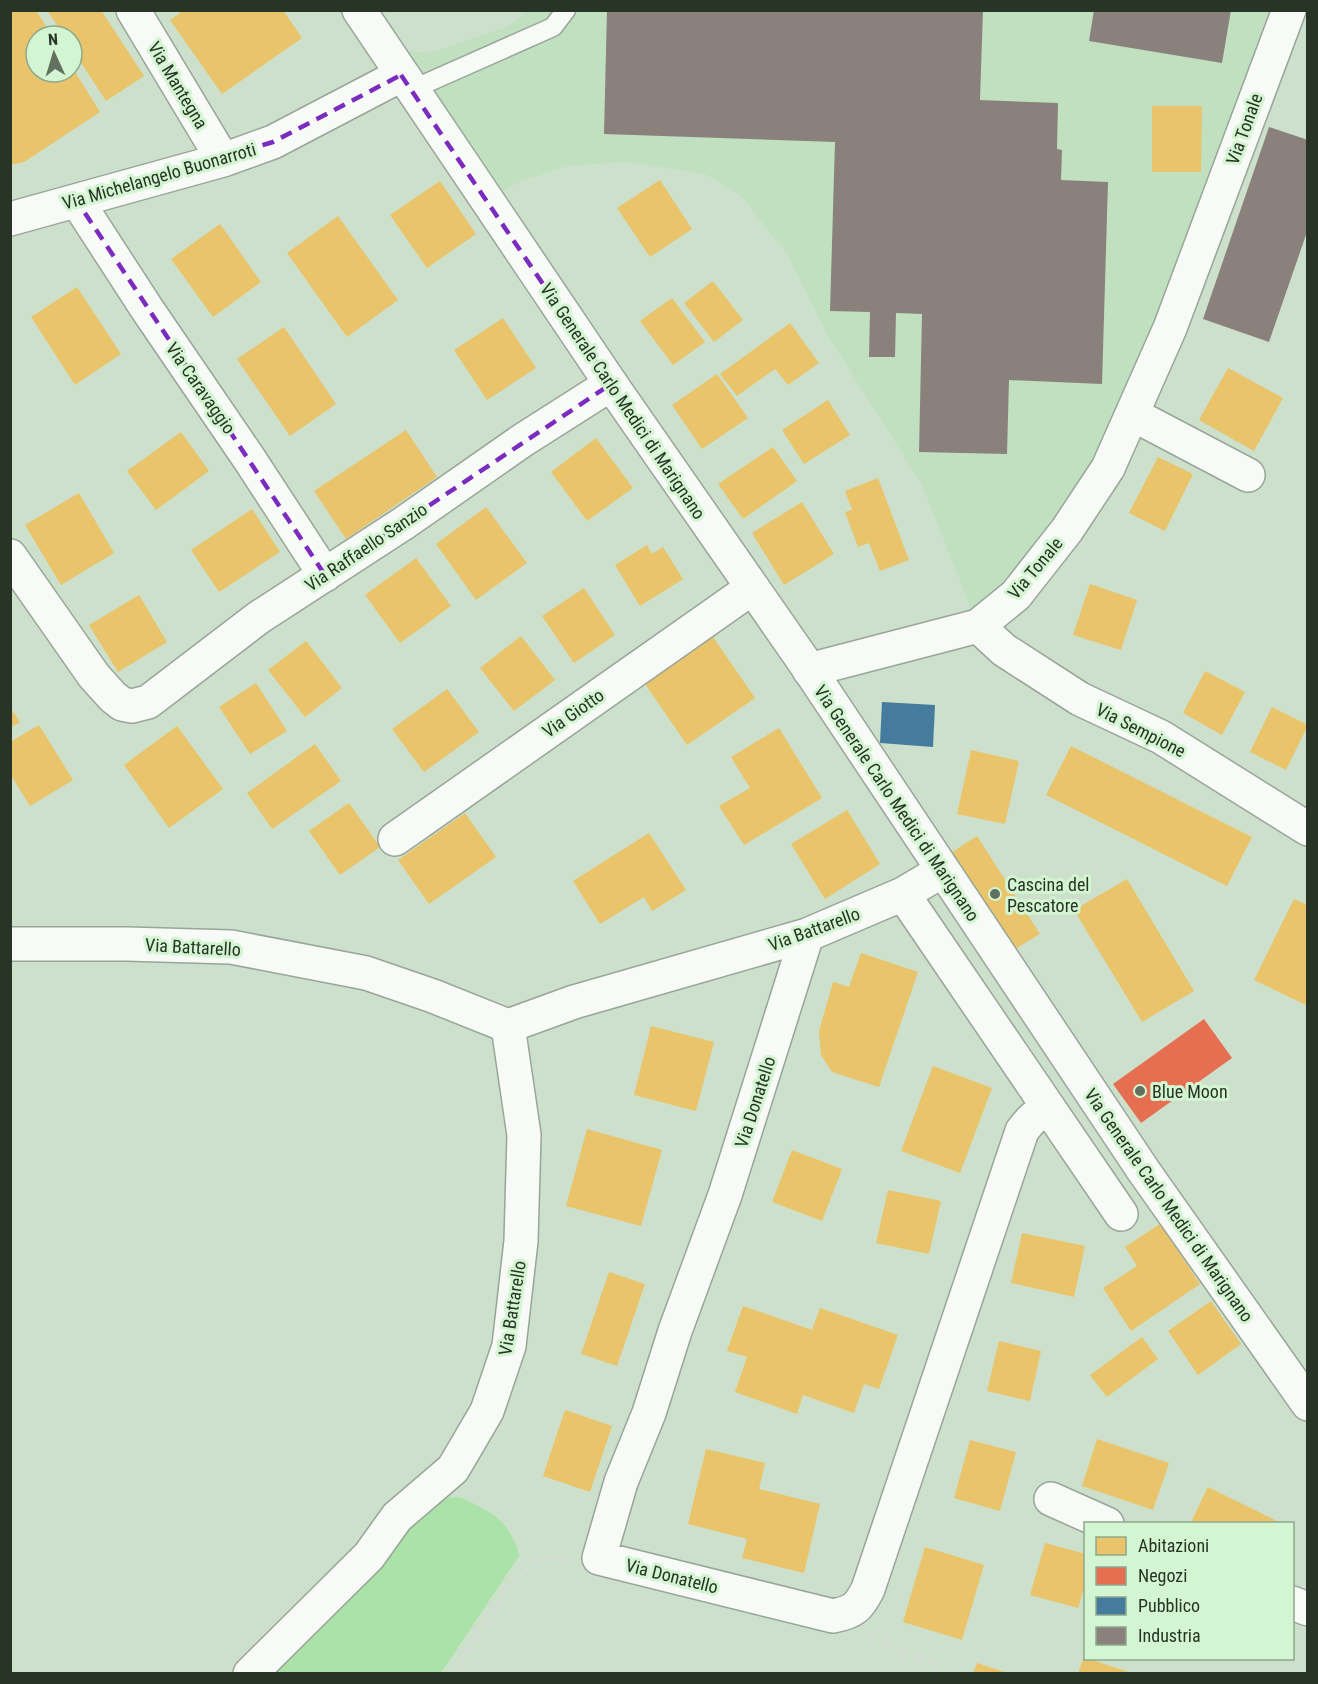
<svg xmlns="http://www.w3.org/2000/svg" width="1318" height="1684" font-family="'Roboto Condensed',sans-serif">
  <style>
    .built { fill: #c1e0c0 }
    .green { fill: #aae2a8 }
    .homes { fill: #e9c46a }
    .shops { fill: #e76f51 }
    .public { fill: #457b9d }
    .industry { fill: #8a817c }
    .lines { fill: none; stroke-linecap: round; stroke-linejoin: round }
    .lane-casing { stroke: #97a697; stroke-width: 21 }
    .street-casing { stroke: #97a697; stroke-width: 36 }
    .secondary-casing { stroke: #97a697; stroke-width: 36 }
    .path { stroke: #d6dcd6; stroke-width: 4; stroke-dasharray: 4.5 4.5; stroke-linecap: butt }
    .lane { stroke: #f8faf7; stroke-width: 18 }
    .street { stroke: #f8faf7; stroke-width: 33 }
    .secondary { stroke: #f8faf7; stroke-width: 33 }
    .marked { fill: none; stroke: #7b2cbf; stroke-width: 4.5; stroke-dasharray: 12 8; stroke-linejoin: round }
    .poi-dot { fill: #617060; stroke: #d3f5d1; stroke-width: 2 }
    .labels { text-anchor: middle; dominant-baseline: central; stroke-width: 6; stroke-linejoin: round; paint-order: stroke }
    .street-label { font-size: 18px; fill: #273426; stroke: #d3f5d1 }
    .poi-label { font-size: 18px; fill: #273426; stroke: #d3f5d1; text-anchor: start }
  </style>
  <rect width="100%" height="100%" fill="#cde0cc"/>
  <path class="built" d="M 528,10 L 1289,11 L 1108,468 L 978,626 L 921,483 L 828,336 L 787,254 L 741,196 L 705,174 L 627,162 L 568,166 L 521,181 L 487,201 L 383,48 L 430,53 L 509,26 Z"/>
  <path class="green" d="M 460,1497 C 490,1511 512,1522 519,1556 L 441,1673 L 250,1674 L 420,1498 Z"/>
  <path class="homes" d="M 10,10 L 36,10 L 52,36 L 36,36 L 36,72 L 72,72 L 72,67 L 100,112 L 24,162 L 10,165 Z
    M 47,10 L 101,10 L 144,76 L 106,101 L 72,49 L 72,36 L 64,36 Z
    M 184,10 L 234,10 L 235,13 L 239,10 L 283,10 L 302,38 L 222,94 L 170,20 Z
    M 1152,106 L 1202,106 L 1201,172 L 1152,172 Z
    M 660,180 L 692,229 L 650,257 L 617,208 Z
    M 440,181 L 476,234 L 427,268 L 390,215 Z
    M 338,216 L 398,300 L 347,337 L 287,253 Z
    M 220,224 L 261,282 L 213,317 L 171,259 Z
    M 713,281 L 743,320 L 714,342 L 684,303 Z
    M 77,287 L 121,354 L 75,385 L 31,317 Z
    M 672,298 L 705,342 L 673,365 L 640,321 Z
    M 503,318 L 536,368 L 487,400 L 454,350 Z
    M 790,323 L 819,363 L 788,385 L 775,369 L 737,396 L 720,374 Z
    M 284,327 L 336,404 L 290,436 L 237,359 Z
    M 1228,368 L 1283,398 L 1254,451 L 1199,420 Z
    M 717,374 L 748,418 L 702,449 L 672,405 Z
    M 828,400 L 850,435 L 804,464 L 782,430 Z
    M 406,430 L 437,477 L 346,539 L 314,491 Z
    M 181,432 L 209,471 L 156,510 L 127,471 Z
    M 596,438 L 633,488 L 587,521 L 551,472 Z
    M 773,447 L 797,481 L 743,519 L 718,484 Z
    M 1158,457 L 1193,474 L 1165,531 L 1129,513 Z
    M 878,478 L 909,560 L 880,571 L 869,543 L 858,547 L 845,512 L 852,510 L 845,491 Z
    M 79,493 L 114,553 L 61,585 L 25,525 Z
    M 802,502 L 834,554 L 784,585 L 752,533 Z
    M 486,507 L 527,563 L 476,600 L 436,544 Z
    M 252,509 L 280,552 L 219,592 L 191,550 Z
    M 647,545 L 652,554 L 663,547 L 683,579 L 640,606 L 615,565 Z
    M 416,558 L 451,606 L 400,643 L 365,595 Z
    M 1090,584 L 1137,600 L 1121,650 L 1073,635 Z
    M 584,588 L 615,635 L 574,663 L 542,616 Z
    M 139,595 L 167,642 L 118,672 L 89,625 Z
    M 711,634 L 755,698 L 687,745 L 643,681 Z
    M 521,636 L 555,680 L 514,711 L 480,668 Z
    M 306,641 L 342,688 L 305,717 L 268,670 Z
    M 1205,671 L 1245,692 L 1222,735 L 1183,713 Z
    M 256,683 L 287,731 L 250,754 L 219,707 Z
    M 447,689 L 479,732 L 424,772 L 392,729 Z
    M 10,707 L 20,722 L 10,728 Z
    M 1272,707 L 1308,725 L 1286,770 L 1250,752 Z
    M 39,725 L 73,780 L 30,806 L 10,774 L 10,742 Z
    M 177,726 L 223,789 L 169,828 L 124,765 Z
    M 779,728 L 822,798 L 744,845 L 719,806 L 750,788 L 731,757 Z
    M 315,744 L 341,781 L 272,829 L 247,793 Z
    M 1071,746 L 1252,837 L 1227,886 L 1046,795 Z
    M 971,750 L 1019,761 L 1005,824 L 957,814 Z
    M 349,803 L 380,847 L 340,875 L 309,831 Z
    M 847,810 L 880,864 L 825,899 L 791,844 Z
    M 465,813 L 496,857 L 429,904 L 398,860 Z
    M 649,833 L 686,890 L 652,911 L 644,897 L 600,924 L 573,881 Z
    M 977,836 L 1040,934 L 1012,951 L 949,854 Z
    M 1127,879 L 1194,991 L 1142,1022 L 1074,910 Z
    M 1294,899 L 1308,905 L 1308,1006 L 1254,980 Z
    M 861,953 L 918,972 L 879,1087 L 832,1072 L 821,1055 L 819,1031 L 833,982 L 849,987 Z
    M 651,1026 L 714,1042 L 696,1111 L 634,1095 Z
    M 933,1066 L 992,1088 L 960,1173 L 901,1151 Z
    M 587,1129 L 662,1150 L 641,1226 L 566,1206 Z
    M 792,1150 L 842,1169 L 822,1221 L 772,1202 Z
    M 888,1190 L 941,1201 L 929,1254 L 876,1243 Z
    M 1160,1224 L 1200,1284 L 1131,1331 L 1103,1288 L 1137,1266 L 1125,1247 Z
    M 1022,1233 L 1085,1246 L 1074,1297 L 1011,1283 Z
    M 609,1272 L 645,1284 L 617,1366 L 581,1354 Z
    M 1211,1301 L 1241,1344 L 1198,1375 L 1168,1331 Z
    M 743,1306 L 812,1330 L 820,1308 L 898,1335 L 879,1389 L 864,1384 L 854,1413 L 803,1395 L 797,1414 L 735,1392 L 747,1357 L 727,1351 Z
    M 1142,1337 L 1158,1359 L 1107,1397 L 1090,1375 Z
    M 999,1341 L 1041,1351 L 1030,1401 L 987,1391 Z
    M 565,1410 L 612,1426 L 590,1492 L 543,1476 Z
    M 1097,1439 L 1169,1463 L 1153,1510 L 1082,1486 Z
    M 970,1440 L 1016,1452 L 1000,1511 L 954,1498 Z
    M 706,1449 L 765,1463 L 759,1489 L 820,1504 L 804,1573 L 742,1558 L 747,1539 L 688,1524 Z
    M 1208,1487 L 1283,1524 L 1190,1524 Z
    M 1045,1543 L 1086,1554 L 1086,1582 L 1078,1608 L 1030,1595 Z
    M 925,1547 L 984,1565 L 962,1640 L 903,1622 Z
    M 1085,1653 L 1086,1658 L 1135,1674 L 1078,1674 Z
    M 977,1663 L 1008,1673 L 1008,1674 L 973,1674 Z"/>
  <path class="shops" d="M 1204,1019 L 1232,1058 L 1141,1123 L 1113,1084 Z"/>
  <path class="public" d="M 882,702 L 935,705 L 933,747 L 880,743 Z"/>
  <path class="industry" d="M 607,10 L 983,10 L 980,100 L 1058,103 L 1057,149 L 1062,150 L 1061,180 L 1108,182 L 1102,384 L 1009,380 L 1007,454 L 919,452 L 922,314 L 896,313 L 895,357 L 869,357 L 870,312 L 830,311 L 835,142 L 604,134 Z
    M 1094,10 L 1231,10 L 1222,63 L 1089,41 Z
    M 1269,127 L 1308,140 L 1308,229 L 1269,342 L 1203,319 Z"/>
  <g class="lines">
    <g class="lane-casing">
      <path id="lane" d="M 411,90 L 553,27 L 566,10"/>
    </g>
    <g class="street-casing">
      <path id="street" d="M 133,10 L 223,160
        M 77,201 L 147,309 L 250,460 L 325,575
        M 10,219 L 223,160 L 273,142 L 401,75
        M 1132,414 L 1248,475
        M 10,556 L 94,676 L 113,697 L 122,704 L 132,706 L 148,702 L 258,618 L 404,523 L 523,440 L 611,384
        M 978,626 L 1004,650 L 1080,699 L 1161,737 L 1308,829
        M 809,670 L 978,626 L 1016,595 L 1067,530 L 1108,468 L 1170,328 L 1289,10
        M 395,839 L 752,588
        M 903,894 L 1121,1214
        M 807,935 L 725,1195 L 675,1331 L 649,1413 L 621,1482 L 599,1558 L 833,1616 C 854,1612 859,1607 868,1589 L 1022,1131 C 1030,1120 1036,1114 1049,1109
        M 10,944 L 126,944 L 231,947 L 366,973 L 433,996 L 508,1026 L 574,1002 L 807,935 L 903,894 L 942,871
        M 1051,1499 L 1107,1524
        M 1292,1603 L 1308,1609
        M 250,1674 L 369,1556 L 397,1517 L 453,1469 L 487,1411 L 509,1346 L 521,1241 L 524,1135 L 508,1026"/>
    </g>
    <g class="secondary-casing">
      <path id="secondary" d="M 359,10 L 611,384 L 807,666 L 1143,1170 L 1308,1404"/>
    </g>
    <path class="path" d="M 871,1635 L 939,1668 L 941,1674
      M 454,1674 C 472,1645 512,1567 545,1559 C 552,1557 561,1558 568,1558"/>
    <use href="#lane" class="lane"/>
    <use href="#street" class="street"/>
    <use href="#secondary" class="secondary"/>
  </g>
  <path class="marked" d="M 401,75 L 611,384 L 325,575 L 77,201 L 273,142 Z"/>
  <g class="poi-dot">
    <circle cx="995" cy="894" r="6"/>
    <circle cx="1140" cy="1091" r="6"/>
  </g>
  <g class="labels">
    <g class="street-label">
      <text transform="translate(178 85) rotate(59)">Via Mantegna</text>
      <text transform="translate(1244 129) rotate(-70)">Via Tonale</text>
      <text transform="translate(159 176) rotate(-16)">Via Michelangelo Buonarroti</text>
      <text transform="translate(201 388) rotate(55)">Via Caravaggio</text>
      <text transform="translate(623 401) rotate(56)">Via Generale Carlo Medici di Marignano</text>
      <text transform="translate(366 547) rotate(-34)">Via Raffaello Sanzio</text>
      <text transform="translate(1035 568) rotate(-50)">Via Tonale</text>
      <text transform="translate(573 713) rotate(-35)">Via Giotto</text>
      <text transform="translate(1141 730) rotate(27)">Via Sempione</text>
      <text transform="translate(897 803) rotate(56)">Via Generale Carlo Medici di Marignano</text>
      <text transform="translate(814 929) rotate(-20)">Via Battarello</text>
      <text transform="translate(193 947) rotate(3)">Via Battarello</text>
      <text transform="translate(755 1102) rotate(-72)">Via Donatello</text>
      <text transform="translate(1169 1205) rotate(55)">Via Generale Carlo Medici di Marignano</text>
      <text transform="translate(512 1308) rotate(-81)">Via Battarello</text>
      <text transform="translate(672 1576) rotate(14)">Via Donatello</text>
    </g>
    <g class="poi-label">
      <text x="1007" y="884">Cascina del<tspan x="1007" dy="21">Pescatore</tspan></text>
      <text x="1152" y="1091">Blue Moon</text>
    </g>
  </g>
  <rect width="1318" height="1684" fill="none" stroke="#273426" stroke-width="24"/>
  <rect x="1084" y="1522" width="210" height="138" fill="#d3f5d1" stroke="#8ea88d" stroke-width="1.5"/>
  <rect x="1096" y="1537" width="30" height="18" fill="#e9c46a" stroke="#8ea88d" stroke-width="1.5"/>
  <text x="1138" y="1552" font-size="18" fill="#273426">Abitazioni</text>
  <rect x="1096" y="1567" width="30" height="18" fill="#e76f51" stroke="#8ea88d" stroke-width="1.5"/>
  <text x="1138" y="1582" font-size="18" fill="#273426">Negozi</text>
  <rect x="1096" y="1597" width="30" height="18" fill="#457b9d" stroke="#8ea88d" stroke-width="1.5"/>
  <text x="1138" y="1612" font-size="18" fill="#273426">Pubblico</text>
  <rect x="1096" y="1627" width="30" height="18" fill="#8a817c" stroke="#8ea88d" stroke-width="1.5"/>
  <text x="1138" y="1642" font-size="18" fill="#273426">Industria</text>
  <g transform="translate(54 54) rotate(356)"><circle r="28" fill="#d3f5d1" stroke="#8ea88d" stroke-width="1.5"/>
  <path d="M0-4.5L10 22L0 15L-10 22Z" fill="#617060"/>
  <text y="-9" font-size="16" font-weight="bold" text-anchor="middle" fill="#273426">N</text>
  </g>
</svg>
